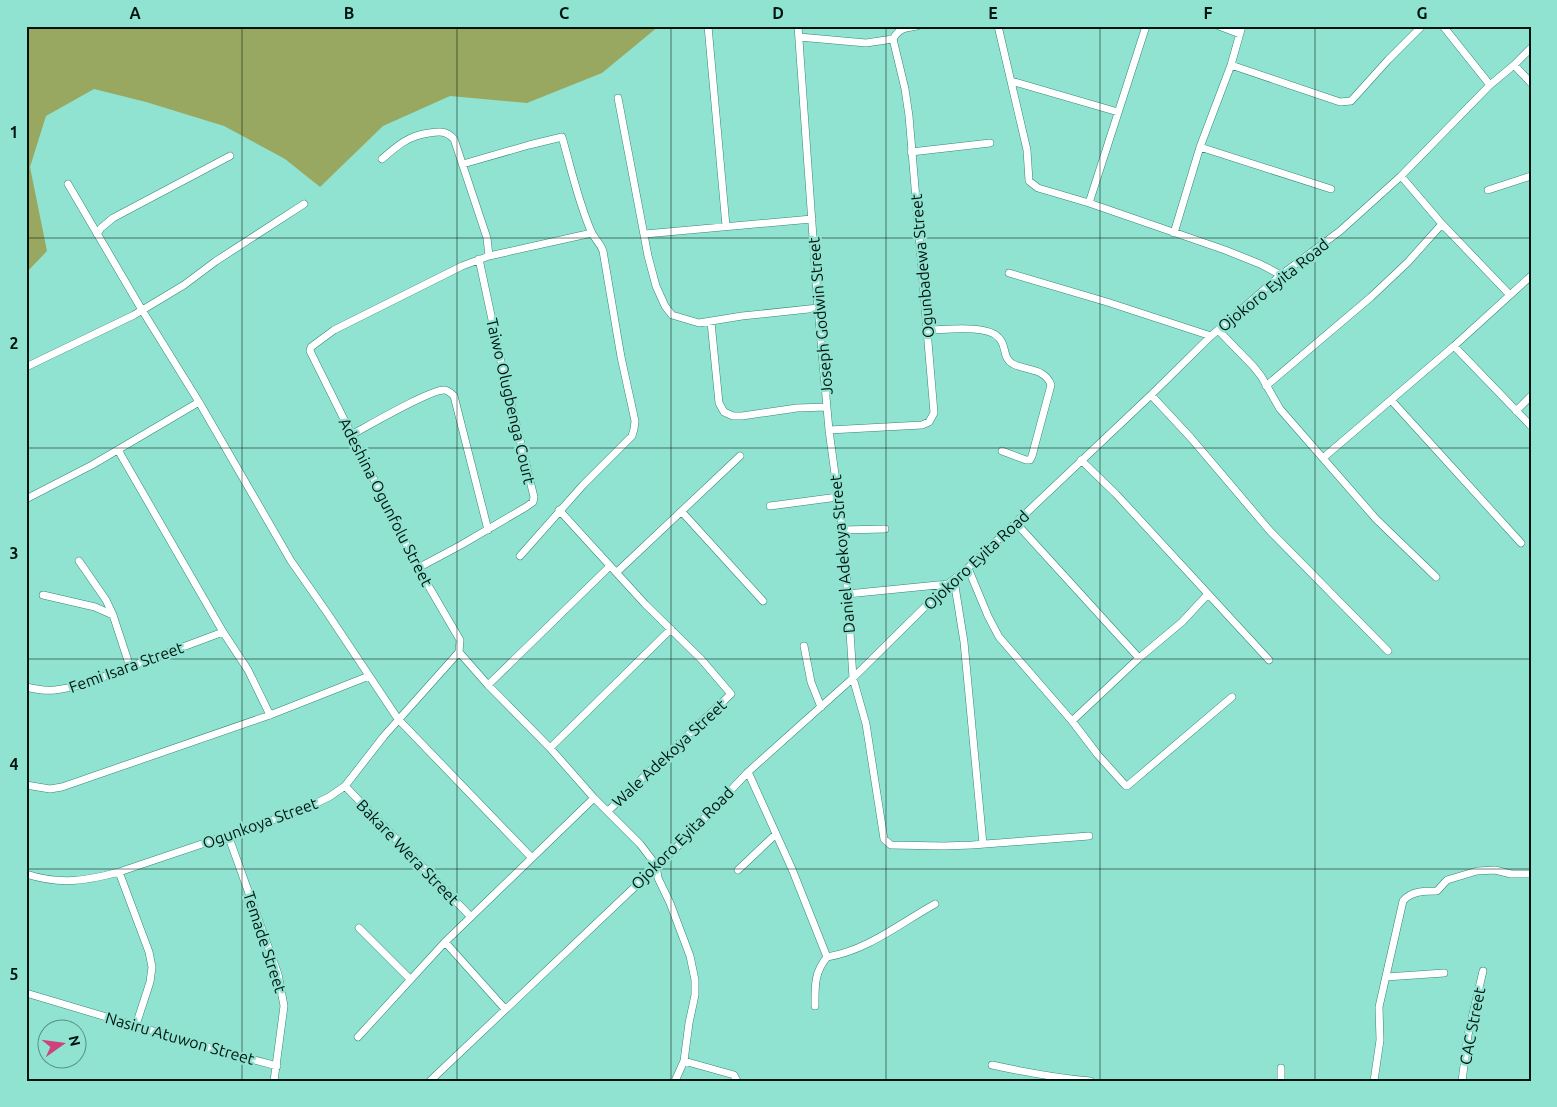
<svg xmlns="http://www.w3.org/2000/svg" width="1557" height="1107" font-family="Ubuntu,sans-serif">
  <style>
    .green { fill: #99a861 }
    .lines { fill: none; stroke-linecap: round; stroke-linejoin: round }
    .minor-casing { stroke: #338778; stroke-width: 8 }
    .minor { stroke: #fff; stroke-width: 7 }
    .grid { fill: none; stroke: #001510; stroke-width: 1; stroke-opacity: 0.55 }
    .labels { text-anchor: middle; dominant-baseline: central; stroke-width: 4.5; stroke-linejoin: round; paint-order: stroke }
    .street-label { font-size: 16px; fill: #001510; stroke: #91e3d1 }
    .neatline { fill: none; stroke: #001510; stroke-width: 2 }
    .grid-label { font-size: 16px; text-anchor: middle; font-weight: bold; fill: #001510 }
  </style>
  <rect width="100%" height="100%" fill="#91e3d1"/>
  <path class="green" d="M 26,26 L 659,26 L 602,73 L 527,103 L 450,96 L 383,126 L 320,187 L 285,159 L 224,126 L 146,102 L 94,89 L 46,116 L 30,167 L 47,251 L 26,273 Z"/>
  <g class="lines">
    <g class="minor-casing">
      <path id="minor" d="M 708,26 L 726,226
        M 798,26 L 818,308 L 829,430 L 844,541 L 853,678 L 866,724 L 884,839 L 891,845 L 944,846 L 972,845 L 1089,836
        M 998,26 L 1027,150 L 1029,181 L 1038,188 L 1089,203 L 1225,250 L 1260,264 L 1281,275
        M 1219,26 L 1240,34
        M 1443,26 L 1490,85
        M 799,37 L 866,43 L 893,39
        M 1231,65 L 1340,102 L 1351,101 L 1388,60 L 1422,26
        M 1514,65 L 1531,83
        M 1011,81 L 1118,112
        M 618,98 L 648,256 L 656,286 L 665,306 L 672,315 L 699,323 L 742,316 L 818,308
        M 1200,147 L 1331,189
        M 911,152 L 990,143
        M 382,159 C 398,145 408,136 429,133 C 441,131 446,131 454,139 L 487,238 L 489,256
        M 463,164 L 529,145 L 562,137 C 571,168 578,201 591,231 C 594,239 600,242 603,251 L 621,357 L 635,421 L 634,429 L 632,436 L 583,485 L 520,556
        M 1401,176 L 1442,224 L 1510,295
        M 68,184 L 142,310 L 199,402 L 291,561 L 328,614 L 398,719 L 532,858
        M 1488,190 L 1531,176
        M 1089,203 L 1146,26
        M 1174,233 L 1200,147 L 1231,65 L 1242,26
        M 97,234 L 101,228 L 113,218 L 230,156
        M 645,234 L 812,219
        M 1009,273 L 1107,302 L 1211,336
        M 711,322 L 719,403 L 724,412 L 733,416 L 742,416 L 797,408 L 827,407
        M 928,330 C 944,330 988,324 999,338 C 1007,346 1002,358 1013,364 C 1027,371 1045,368 1051,385 L 1032,456 L 1030,460 L 1026,460 L 1002,451
        M 1218,330 L 1253,366 L 1261,376 L 1280,409 L 1376,519 L 1436,577
        M 1454,346 L 1531,426
        M 26,367 L 134,315 L 184,285 L 216,261 L 304,204
        M 1266,386 L 1371,297 L 1408,262 L 1442,224
        M 1151,395 L 1191,438 L 1270,531 L 1388,651
        M 1391,400 L 1521,543
        M 1516,411 L 1531,396
        M 829,430 L 922,425 L 929,422 L 934,413 L 909,116 L 905,89 L 893,39 C 899,28 905,28 917,26
        M 351,435 C 368,426 429,390 444,390 C 448,390 451,393 454,396 L 488,530
        M 118,450 L 223,632 L 248,670 L 270,715
        M 1323,458 L 1454,346 L 1531,276
        M 1081,460 L 1116,494 L 1269,660
        M 26,499 L 92,465 L 199,402
        M 770,506 L 838,497
        M 559,510 L 645,604 L 701,659 L 731,694 L 608,811
        M 682,512 L 763,601
        M 1016,523 L 1139,658
        M 843,530 L 885,529
        M 79,561 L 106,600 L 113,615 L 130,667
        M 418,568 L 461,545 L 526,507 L 533,502 L 534,497 L 501,362 L 479,259
        M 968,568 L 988,616 L 999,637 L 1072,721 L 1098,755 L 1125,785 L 1127,786 L 1133,781 L 1232,697
        M 617,572 L 740,456
        M 954,580 L 964,642 L 983,844
        M 847,594 L 948,584
        M 43,595 L 95,607 L 113,615
        M 804,646 L 811,682 L 821,707
        M 459,652 L 460,640 L 418,568 L 310,351 L 311,347 L 334,330 L 462,266 L 489,256 L 592,233
        M 459,652 L 488,685 L 550,748 L 594,798 L 640,844 L 656,865
        M 488,685 L 610,566
        M 26,687 C 50,693 61,690 84,684 L 223,632
        M 1072,721 L 1139,658 L 1182,622 L 1208,594
        M 550,748 L 671,629
        M 748,772 L 792,869 L 827,957
        M 26,785 L 50,789 L 62,787 L 270,715 L 369,676
        M 345,786 L 471,917
        M 228,835 L 278,974 L 284,1006 L 274,1081
        M 656,865 L 658,878 L 670,903 L 690,956 L 695,980 L 695,995 L 689,1023 L 684,1061 L 675,1081
        M 738,870 L 776,834
        M 119,872 L 149,952 L 152,967 L 150,982 L 136,1025
        M 26,874 C 60,885 86,881 119,872 L 270,821 L 308,807 L 329,797 L 345,786 L 384,736 L 459,652
        M 359,928 L 410,979
        M 445,942 L 505,1009
        M 1386,977 L 1444,973
        M 26,993 L 207,1047 L 277,1066
        M 815,1006 C 815,986 814,973 827,957 C 868,950 899,924 935,904
        M 358,1037 L 445,942 L 594,798
        M 684,1061 L 734,1075 L 737,1081
        M 992,1065 C 1024,1072 1057,1078 1090,1081
        M 430,1081 L 680,844 L 748,772 L 853,678 L 948,584 L 968,568 L 1151,395 L 1211,336 L 1281,275 L 1340,231 L 1401,176 L 1490,85 L 1514,65 L 1531,48
        M 1281,1081 L 1281,1068
        M 1374,1081 L 1380,1040 L 1379,1007 L 1403,901 C 1411,891 1424,891 1437,891 L 1447,880 L 1477,871 L 1495,870 L 1511,874 L 1531,874
        M 1462,1081 L 1468,1035 L 1483,971"/>
    </g>
    <use href="#minor" class="minor"/>
  </g>
  <path class="grid" d="M 242,26 L 242,1081M 457,26 L 457,1081M 671,26 L 671,1081M 886,26 L 886,1081M 1100,26 L 1100,1081M 1315,26 L 1315,1081M 26,238 L 1531,238M 26,448 L 1531,448M 26,659 L 1531,659M 26,869 L 1531,869"/>
  <g class="labels">
    <g class="street-label">
      <text transform="translate(922 266) rotate(-95)">Ogunbadewa Street</text>
      <text transform="translate(1273 285) rotate(-39)">Ojokoro Eyita Road</text>
      <text transform="translate(820 316) rotate(-95)">Joseph Godwin Street</text>
      <text transform="translate(511 401) rotate(77)">Taiwo Olugbenga Court</text>
      <text transform="translate(386 502) rotate(63)">Adeshina Ogunfolu Street</text>
      <text transform="translate(842 554) rotate(-95)">Daniel Adekoya Street</text>
      <text transform="translate(976 560) rotate(-43)">Ojokoro Eyita Road</text>
      <text transform="translate(126 667) rotate(-20)">Femi Isara Street</text>
      <text transform="translate(669 753) rotate(-43)">Wale Adekoya Street</text>
      <text transform="translate(260 823) rotate(-20)">Ogunkoya Street</text>
      <text transform="translate(682 838) rotate(-45)">Ojokoro Eyita Road</text>
      <text transform="translate(408 852) rotate(46)">Bakare Wera Street</text>
      <text transform="translate(265 942) rotate(72)">Temade Street</text>
      <text transform="translate(1472 1026) rotate(-79)">CAC Street</text>
      <text transform="translate(180 1038) rotate(16)">Nasiru Atuwon Street</text>
    </g>
  </g>
  <rect width="1557" height="1107" fill="none" stroke="#91e3d1" stroke-width="55"/>
  <g transform="translate(62 1044) rotate(76)"><circle r="24" fill="#91e3d1" stroke="#579184"/>
  <path d="M0-4L9 19L0 12L-9 19Z" fill="#cd437c"/>
  <text y="-8" font-size="14" font-weight="bold" text-anchor="middle" fill="#001510">N</text>
  </g>
  <rect x="28" y="28" width="1502" height="1052" class="neatline"/>
  <g class="grid-label">
    <text x="135" y="19">A</text>
    <text x="349" y="19">B</text>
    <text x="564" y="19">C</text>
    <text x="778" y="19">D</text>
    <text x="993" y="19">E</text>
    <text x="1208" y="19">F</text>
    <text x="1422" y="19">G</text>
    <text x="14" y="138">1</text>
    <text x="14" y="349">2</text>
    <text x="14" y="559">3</text>
    <text x="14" y="770">4</text>
    <text x="14" y="980">5</text>
  </g>
</svg>
